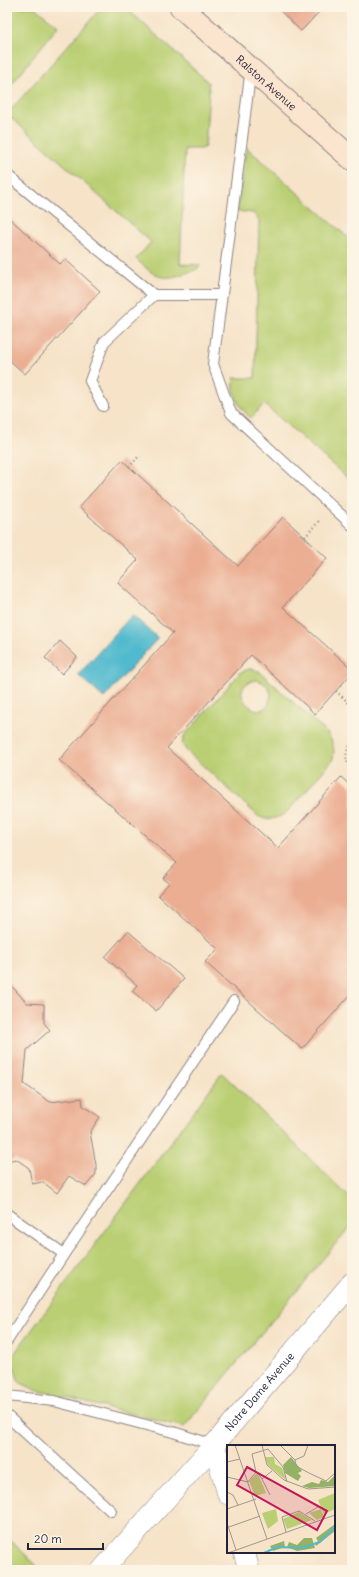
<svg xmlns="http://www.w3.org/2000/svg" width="359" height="1577" font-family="Delius,sans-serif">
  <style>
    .green { fill: #bacf73; stroke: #6e7857; fill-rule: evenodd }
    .water { fill: #51bace; stroke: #3a6e84 }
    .building { fill: #ebae93 }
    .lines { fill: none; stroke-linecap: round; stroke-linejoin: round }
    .service-casing { stroke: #8c8282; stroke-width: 12 }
    .minor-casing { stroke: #8c8282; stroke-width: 22 }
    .secondary-casing { stroke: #8c8282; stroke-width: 24 }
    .path { stroke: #8c8282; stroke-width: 2.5; stroke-dasharray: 1 3; stroke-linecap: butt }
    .service { stroke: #fff; stroke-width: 10 }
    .minor { stroke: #fff; stroke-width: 21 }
    .secondary { stroke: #fce5cf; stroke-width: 22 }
    .labels { text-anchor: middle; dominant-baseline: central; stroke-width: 3.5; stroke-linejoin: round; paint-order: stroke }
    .street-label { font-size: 11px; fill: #22223b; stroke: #fcf5e5 }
    .inset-river { fill: none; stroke: #51bace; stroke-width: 2 }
    .inset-road { fill: none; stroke: #a19690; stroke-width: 1 }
    .view { fill: #c2185b; fill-opacity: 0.15; stroke: #c2185b; stroke-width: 2 }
    .inset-edge { fill: none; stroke: #22223b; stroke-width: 2 }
  </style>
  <rect width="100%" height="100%" fill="#fcf5e5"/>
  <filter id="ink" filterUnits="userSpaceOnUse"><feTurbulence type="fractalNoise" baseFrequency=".025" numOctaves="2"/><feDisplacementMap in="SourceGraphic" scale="8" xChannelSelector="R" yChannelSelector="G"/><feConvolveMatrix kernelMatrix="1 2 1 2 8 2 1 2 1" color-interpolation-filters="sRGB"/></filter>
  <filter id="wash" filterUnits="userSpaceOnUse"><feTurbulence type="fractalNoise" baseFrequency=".012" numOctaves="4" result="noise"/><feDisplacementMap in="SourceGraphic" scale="16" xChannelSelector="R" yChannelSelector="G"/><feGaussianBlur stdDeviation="0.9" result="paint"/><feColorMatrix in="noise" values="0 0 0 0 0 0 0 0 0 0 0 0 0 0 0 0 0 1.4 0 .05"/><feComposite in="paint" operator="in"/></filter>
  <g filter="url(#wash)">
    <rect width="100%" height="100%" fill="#f6e3c8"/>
    <path class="green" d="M 7,7 L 34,7 L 58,26 L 7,90 Z
      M 102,7 L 125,7 L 208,82 L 209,92 L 205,147 L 201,149 L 185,149 L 180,264 L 197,265 L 200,266 C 196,271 189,272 183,274 C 159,282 154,275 136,259 L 151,242 L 7,114 Z
      M 246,147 L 352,241 L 352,482 L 264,404 L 251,418 C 238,407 232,394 234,378 L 255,378 L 259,220 L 253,213 L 237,211 Z
      M 249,669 L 253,669 L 260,672 L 327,733 C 333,742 336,750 332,761 L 289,810 C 280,818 269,822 258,816 L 187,751 L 182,744 L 184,736 L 241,672 ZM 255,680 C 264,681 269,686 271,695 C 265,732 220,689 255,680 Z
      M 222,1073 L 352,1200 L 352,1224 L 184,1427 L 35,1390 L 19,1382 L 11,1358 Z
      M 7,1537 L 38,1567 L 34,1570 L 7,1570 Z"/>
    <path class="water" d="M 132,615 L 158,638 L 104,698 L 78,675 Z"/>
    <g id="blocks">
      <path class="building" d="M 276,7 L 324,7 L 301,31 Z
        M 7,216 L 60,264 L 65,259 L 100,291 L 25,374 L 7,358 Z
        M 122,460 L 238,566 L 283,517 L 327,558 L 283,607 L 352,669 L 352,673 L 315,714 L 251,655 L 167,748 L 278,848 L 341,777 L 352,787 L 352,993 L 302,1049 L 205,962 L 218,949 L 158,895 L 169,883 L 163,878 L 177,863 L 59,760 L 173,633 L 119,584 L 118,582 L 138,560 L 79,507 Z
        M 60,641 L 77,657 L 62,674 L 45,658 Z
        M 128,931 L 184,979 L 156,1011 L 132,991 L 137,985 L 105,957 Z
        M 7,981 L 27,1003 L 44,1004 L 44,1023 L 50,1030 L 27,1050 L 24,1084 L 50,1102 L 82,1098 L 83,1106 L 100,1117 L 90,1132 L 96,1165 L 96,1174 L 86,1186 L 69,1176 L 57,1193 L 43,1182 L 32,1184 L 29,1168 L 16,1159 L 7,1161 Z"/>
    </g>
  </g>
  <g filter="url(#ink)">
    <use href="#blocks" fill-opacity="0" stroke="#8c8282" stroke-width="1"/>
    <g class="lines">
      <g class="service-casing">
        <path id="service" d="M 251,68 L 213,364 L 231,413 L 352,525
          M 7,175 L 154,295 L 222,295
          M 103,406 L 90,381 L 104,342 L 154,295
          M 7,1214 L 64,1254 L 7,1341
          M 64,1254 L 234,1001
          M 7,1396 L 54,1401 L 173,1432 L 214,1445
          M 7,1416 L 111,1511"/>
      </g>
      <g class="minor-casing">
        <g id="minor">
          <path d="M 214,1445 L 228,1494"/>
          <path d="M 244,1552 L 249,1570"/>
          <path id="s1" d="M 102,1570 L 214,1445 L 352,1283"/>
        </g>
      </g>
      <g class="secondary-casing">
        <g id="secondary">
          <path id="s2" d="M 181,7 L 352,159"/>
        </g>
      </g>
      <path class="path" d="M 129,467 L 138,457
        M 305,537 L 319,521
        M 336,691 L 352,706
        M 352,743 C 344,753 345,761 352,770"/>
      <use href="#service" class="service"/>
      <use href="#minor" class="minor"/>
      <use href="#secondary" class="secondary"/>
    </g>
  </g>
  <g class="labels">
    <g class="street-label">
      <text stroke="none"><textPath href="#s2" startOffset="114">Ralston Avenue</textPath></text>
      <text stroke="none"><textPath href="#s1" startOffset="238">Notre Dame Avenue</textPath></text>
    </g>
  </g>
  <g transform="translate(227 1445)">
    <rect width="108" height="108" fill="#f6e3c8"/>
    <path d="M 38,12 L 47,12 L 48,19 L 55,23 L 59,35 L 41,20 ZM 29,29 L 31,29 L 39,48 L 28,51 L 22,36 ZM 108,48 L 108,64 L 97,69 L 91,55 ZM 49,64 L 51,76 L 41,84 L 35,68 ZM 94,64 L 97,72 L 90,75 L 82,68 ZM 72,67 L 85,75 L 60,84 L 56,74 Z" fill="#bacf73"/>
    <path d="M 64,12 L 75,26 L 71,28 L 74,31 L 71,36 L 58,28 L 56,20 ZM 108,30 L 108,41 L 82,43 L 75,41 L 85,37 L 92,39 L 94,35 L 101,37 ZM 108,79 L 108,86 L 89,101 L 88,98 L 91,96 L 89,93 ZM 77,93 L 85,93 L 88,103 L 70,106 L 60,102 L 62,97 L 70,100 ZM 57,96 L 58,102 L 46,106 L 43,101 Z" fill="#93b265"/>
    <path class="inset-river" d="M 37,108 L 50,102 L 75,103 L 93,97 L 108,82"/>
    <path class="inset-road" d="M 8,0 L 40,94M 35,0 L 40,20 L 57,35 L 81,44 L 108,42M 53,0 L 68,15 L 69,21 L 82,28 L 99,36 L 108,28M 68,15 L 77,11 L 81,0M 0,17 L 13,14M 30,27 L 35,34 L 45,26M 0,32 L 21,37 L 29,27 L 25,9 L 41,4 L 56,22 L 60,37M 35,34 L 43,50M 0,47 L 6,50 L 11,60M 0,64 L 29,54M 79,69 L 91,62M 0,78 L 9,105M 2,82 L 33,71M 59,87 L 55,72 L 72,66 L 88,76M 1,108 L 108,70"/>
    <path class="view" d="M 20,22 L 100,66 L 90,85 L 10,40 Z"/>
    <rect width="108" height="108" class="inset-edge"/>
  </g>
  <rect width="359" height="1577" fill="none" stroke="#fcf5e5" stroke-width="24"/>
  <path d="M28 1543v6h75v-6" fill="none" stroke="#22223b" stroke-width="2"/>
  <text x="34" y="1543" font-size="12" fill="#22223b" stroke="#fcf5e5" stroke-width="3" paint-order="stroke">20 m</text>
</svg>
